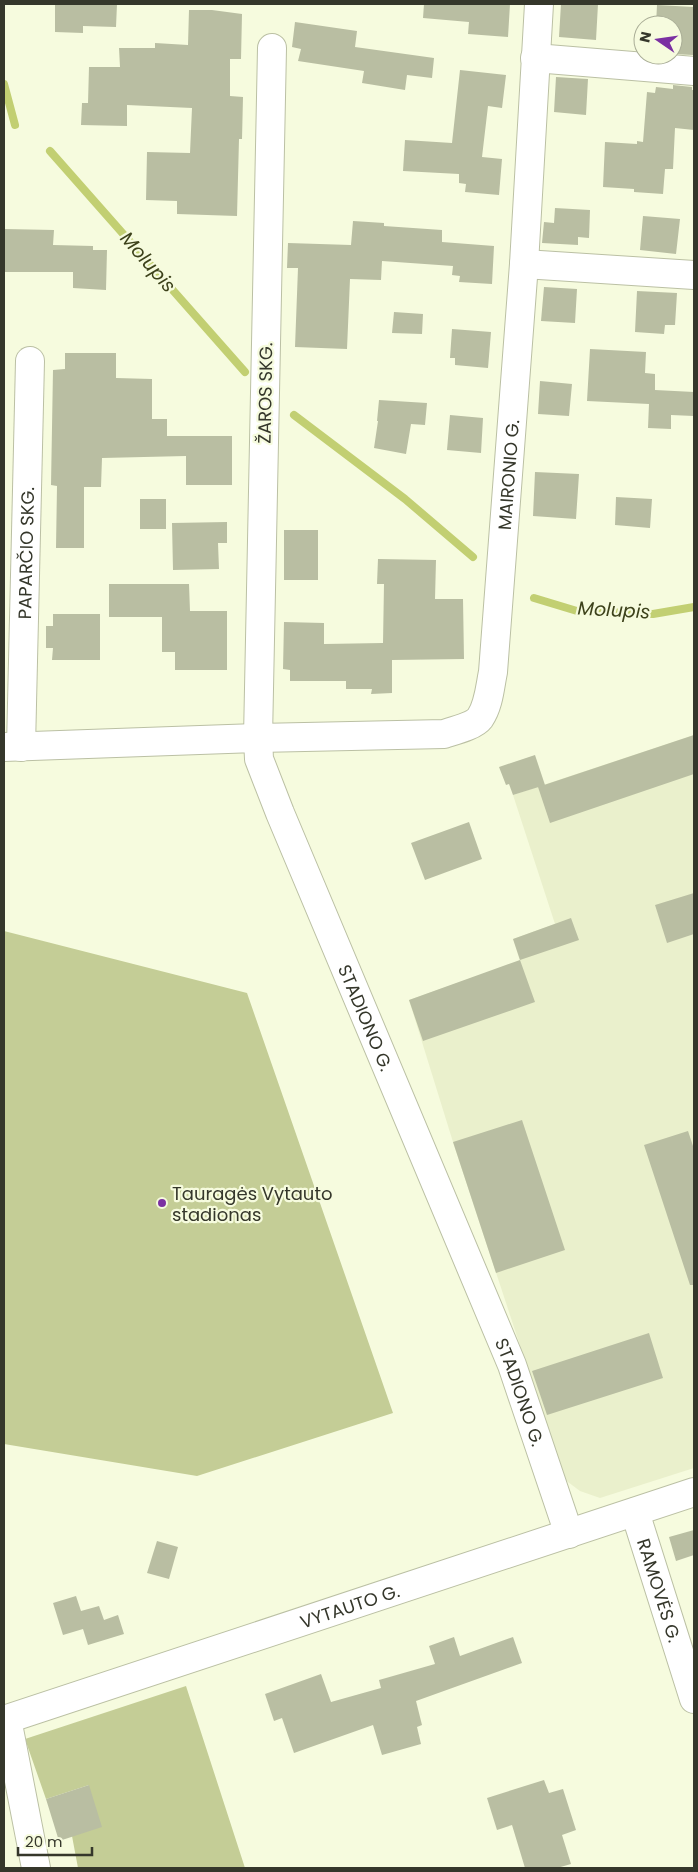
<svg xmlns="http://www.w3.org/2000/svg" width="698" height="1872" font-family="Poppins,sans-serif">
  <style>
    .built { fill: #eaf0cc }
    .green { fill: #c4cd96 }
    .lines { fill: none; stroke-linecap: round; stroke-linejoin: round }
    .stream { stroke: #c2cf72; stroke-width: 8 }
    .building { fill: #b9bea2 }
    .minor-casing { stroke: #bbc0a4; stroke-width: 30 }
    .minor { stroke: #fff; stroke-width: 28 }
    .poi-dot { fill: #7b30a2; stroke: #f6fbde; stroke-width: 2 }
    .labels { text-anchor: middle; dominant-baseline: central; stroke-width: 4.5; stroke-linejoin: round; paint-order: stroke }
    .street-label { font-size: 18px; fill: #35372b; stroke: #f6fbde }
    .poi-label { font-size: 18px; fill: #35372b; stroke: #f6fbde; text-anchor: start }
    .water-label { font-size: 19px; font-style: italic; fill: #3d421b; stroke: #f6fbde }
  </style>
  <rect width="100%" height="100%" fill="#f6fbde"/>
  <path class="built" d="M 694,735 L 694,1468 L 600,1498 L 580,1491 L 564,1479 L 453,1142 L 409,1000 L 520,961 L 513,939 L 555,924 L 513,795 Z"/>
  <path class="green" d="M 4,931 L 247,993 L 393,1413 L 197,1476 L 4,1444 Z
    M 186,1686 L 245,1868 L 78,1868 L 72,1836 L 89,1785 L 46,1799 L 25,1739 Z"/>
  <g class="lines">
    <path class="stream" d="M 4,84 L 15,125
      M 50,151 L 245,372
      M 294,415 L 405,499 L 473,557
      M 534,598 L 577,611 L 653,614 L 694,607"/>
  </g>
  <path class="building" d="M 55,4 L 117,4 L 116,27 L 83,26 L 83,33 L 55,32 Z
    M 424,4 L 510,4 L 508,37 L 468,34 L 469,22 L 423,18 Z
    M 561,4 L 598,4 L 596,40 L 559,37 Z
    M 657,5 L 694,7 L 693,55 L 673,54 L 673,25 L 656,25 Z
    M 189,10 L 212,10 L 242,14 L 241,59 L 230,59 L 230,96 L 243,97 L 242,139 L 239,139 L 237,216 L 177,214 L 177,201 L 146,200 L 147,152 L 190,153 L 192,108 L 127,105 L 127,126 L 81,125 L 82,103 L 88,103 L 89,67 L 120,67 L 119,48 L 155,48 L 155,43 L 188,45 Z
    M 295,22 L 357,31 L 355,47 L 434,58 L 432,78 L 407,75 L 405,90 L 362,83 L 364,71 L 298,61 L 301,49 L 292,47 Z
    M 460,70 L 506,75 L 502,108 L 488,106 L 482,157 L 502,159 L 499,195 L 465,192 L 466,184 L 459,183 L 459,174 L 403,171 L 405,140 L 452,143 Z
    M 556,77 L 588,79 L 586,115 L 554,112 Z
    M 673,85 L 692,87 L 692,90 L 694,90 L 694,130 L 675,128 L 673,169 L 665,169 L 663,194 L 634,192 L 634,189 L 603,187 L 605,142 L 637,144 L 637,141 L 643,142 L 647,92 L 655,93 L 656,87 L 673,89 Z
    M 555,208 L 590,210 L 589,238 L 578,237 L 578,245 L 542,243 L 544,222 L 554,223 Z
    M 643,216 L 680,219 L 676,254 L 640,250 Z
    M 353,221 L 384,223 L 384,226 L 442,230 L 442,242 L 494,246 L 492,284 L 459,282 L 460,276 L 452,275 L 453,266 L 382,261 L 381,280 L 350,279 L 347,349 L 295,347 L 298,268 L 287,268 L 288,243 L 351,245 Z
    M 5,229 L 54,230 L 53,245 L 93,246 L 93,250 L 107,250 L 106,290 L 73,288 L 73,272 L 4,272 Z
    M 544,287 L 577,289 L 575,323 L 541,321 Z
    M 637,291 L 677,293 L 675,325 L 665,325 L 664,334 L 635,332 Z
    M 394,312 L 423,314 L 422,334 L 392,333 Z
    M 452,329 L 491,332 L 488,368 L 455,365 L 455,358 L 450,358 Z
    M 590,349 L 646,352 L 645,373 L 655,374 L 655,390 L 694,392 L 694,416 L 671,415 L 671,429 L 648,428 L 649,404 L 587,401 Z
    M 65,353 L 116,353 L 116,378 L 152,379 L 152,419 L 167,419 L 167,436 L 232,436 L 232,485 L 186,485 L 186,456 L 102,458 L 101,487 L 84,487 L 84,548 L 56,548 L 57,486 L 51,485 L 53,370 L 65,369 Z
    M 540,381 L 572,384 L 569,416 L 538,414 Z
    M 379,400 L 427,403 L 425,425 L 411,424 L 406,454 L 374,448 L 378,421 L 377,421 Z
    M 450,415 L 483,418 L 481,453 L 447,450 Z
    M 535,472 L 579,474 L 576,519 L 533,516 Z
    M 616,497 L 652,499 L 650,528 L 615,525 Z
    M 140,499 L 166,499 L 166,529 L 140,529 Z
    M 227,522 L 227,543 L 218,543 L 219,569 L 173,570 L 172,523 Z
    M 284,530 L 318,530 L 318,580 L 284,580 Z
    M 378,559 L 436,560 L 435,599 L 463,599 L 464,659 L 392,660 L 392,693 L 371,694 L 372,689 L 346,689 L 346,681 L 290,681 L 290,670 L 283,669 L 284,622 L 324,623 L 324,644 L 383,643 L 384,584 L 377,584 Z
    M 109,584 L 189,584 L 190,611 L 227,611 L 227,670 L 175,670 L 175,652 L 162,652 L 162,617 L 109,617 Z
    M 53,614 L 100,614 L 100,660 L 52,660 L 53,648 L 46,648 L 46,626 L 53,626 Z
    M 694,735 L 694,774 L 550,823 L 538,787 Z
    M 535,755 L 545,785 L 513,795 L 509,784 L 506,785 L 499,767 Z
    M 469,822 L 482,859 L 425,880 L 411,843 Z
    M 694,893 L 694,934 L 667,943 L 655,905 Z
    M 571,918 L 579,940 L 520,960 L 513,939 Z
    M 520,960 L 535,1002 L 423,1041 L 409,1000 Z
    M 522,1120 L 565,1250 L 496,1273 L 453,1142 Z
    M 688,1131 L 694,1149 L 694,1285 L 690,1285 L 644,1145 Z
    M 649,1333 L 663,1378 L 547,1415 L 532,1371 Z
    M 694,1530 L 694,1555 L 676,1561 L 669,1537 Z
    M 157,1541 L 178,1547 L 169,1579 L 147,1573 Z
    M 76,1596 L 81,1611 L 99,1606 L 104,1620 L 118,1615 L 124,1634 L 88,1645 L 83,1629 L 63,1635 L 53,1603 Z
    M 454,1637 L 460,1656 L 513,1637 L 522,1663 L 416,1701 L 422,1725 L 417,1727 L 421,1744 L 382,1755 L 373,1725 L 294,1753 L 282,1718 L 274,1721 L 265,1694 L 321,1674 L 331,1702 L 381,1688 L 379,1680 L 435,1664 L 429,1646 Z
    M 544,1780 L 549,1793 L 563,1789 L 576,1830 L 562,1835 L 571,1864 L 557,1868 L 525,1868 L 512,1825 L 497,1830 L 487,1798 Z
    M 89,1785 L 102,1827 L 59,1841 L 46,1799 Z"/>
  <g class="lines">
    <g class="minor-casing">
      <g id="minor">
        <path id="s1" d="M 272,48 L 258,738 L 444,734 C 453,731 474,726 480,718 C 489,705 490,686 493,672 L 524,264 L 539,4"/>
        <path d="M 535,58 L 694,71"/>
        <path d="M 524,264 L 694,275"/>
        <path id="s2" d="M 4,747 L 258,738 L 259,759 L 280,813 L 512,1365 L 569,1534"/>
        <path id="s3" d="M 21,747 L 30,361"/>
        <path id="s4" d="M 635,1512 L 694,1699"/>
        <path d="M 7,1719 L 36,1868"/>
        <path id="s5" d="M 4,1720 L 694,1492"/>
      </g>
    </g>
    <use href="#minor" class="minor"/>
  </g>
  <circle class="poi-dot" cx="162" cy="1203" r="5"/>
  <g class="labels">
    <g class="street-label">
      <text transform="translate(265 393) rotate(-89)">ŽAROS SKG.</text>
      <text stroke="none"><textPath href="#s1" startOffset="1162">MAIRONIO G.</textPath></text>
      <text stroke="none"><textPath href="#s3" startOffset="194">PAPARČIO SKG.</textPath></text>
      <text stroke="none"><textPath href="#s2" startOffset="555">STADIONO G.</textPath></text>
      <text stroke="none"><textPath href="#s2" startOffset="960">STADIONO G.</textPath></text>
      <text stroke="none"><textPath href="#s4" startOffset="82">RAMOVĖS G.</textPath></text>
      <text stroke="none"><textPath href="#s5" startOffset="364">VYTAUTO G.</textPath></text>
    </g>
    <g class="poi-label">
      <text x="172" y="1193">Tauragės Vytauto<tspan x="172" dy="21">stadionas</tspan></text>
    </g>
    <g class="water-label">
      <text transform="translate(148 262) rotate(49)">Molupis</text>
      <text transform="translate(614 610) rotate(3)">Molupis</text>
    </g>
  </g>
  <rect width="698" height="1872" fill="none" stroke="#35372b" stroke-width="10"/>
  <g transform="translate(658 40) rotate(283)"><circle r="24" fill="#f6fbde" stroke="#a9ad96"/>
  <path d="M0-4L9 19L0 12L-9 19Z" fill="#7b30a2"/>
  <text y="-8" font-size="14" font-weight="bold" text-anchor="middle" fill="#35372b">N</text>
  </g>
  <path d="M18 1847v8h74v-8" fill="none" stroke="#35372b" stroke-width="2.5"/>
  <text x="25" y="1847" font-size="15" fill="#35372b" stroke="#f6fbde" stroke-width="4" paint-order="stroke">20 m</text>
</svg>
